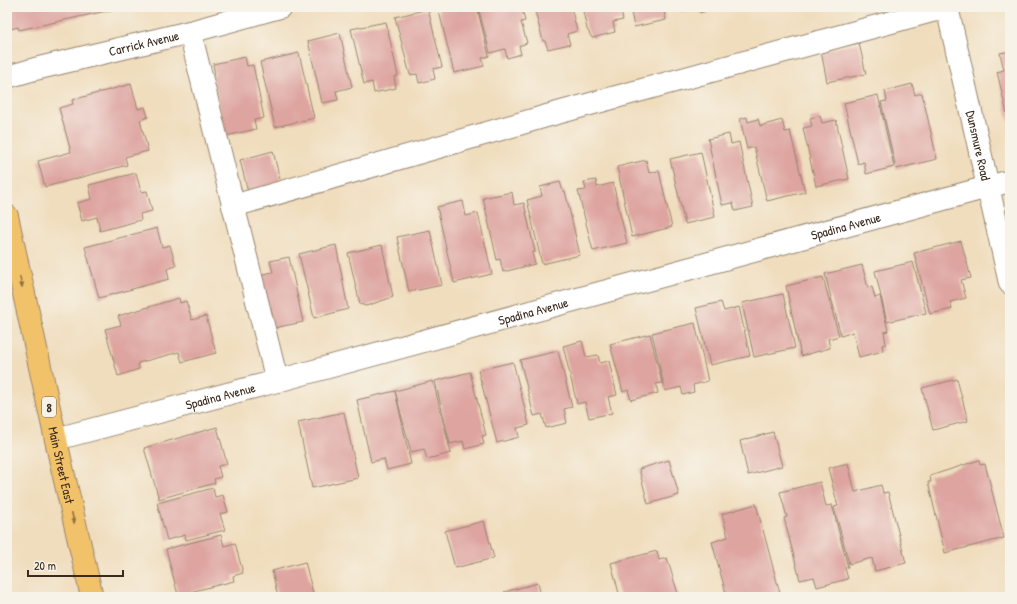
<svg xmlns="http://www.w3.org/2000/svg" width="1017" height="604" font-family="'Patrick Hand',sans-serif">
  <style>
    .building { fill: #dea4a0 }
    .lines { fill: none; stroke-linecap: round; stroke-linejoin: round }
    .minor-casing { stroke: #96846e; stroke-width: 24 }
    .major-casing { stroke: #96846e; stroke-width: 24 }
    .minor { stroke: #fff; stroke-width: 22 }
    .major { stroke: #f2c26a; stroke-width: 22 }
    .oneway { fill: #8d6e40 }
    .labels { text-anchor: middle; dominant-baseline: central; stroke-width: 4; stroke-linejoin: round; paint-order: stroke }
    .shield { fill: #f7f3e8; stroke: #73665b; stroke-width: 1 }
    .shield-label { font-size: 12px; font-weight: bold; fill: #3b2a1e }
    .street-label { font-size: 13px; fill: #3b2a1e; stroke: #f7f3e8 }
  </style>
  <rect width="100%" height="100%" fill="#f7f3e8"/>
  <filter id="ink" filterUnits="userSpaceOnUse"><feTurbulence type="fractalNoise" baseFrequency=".025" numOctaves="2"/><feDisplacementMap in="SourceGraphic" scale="8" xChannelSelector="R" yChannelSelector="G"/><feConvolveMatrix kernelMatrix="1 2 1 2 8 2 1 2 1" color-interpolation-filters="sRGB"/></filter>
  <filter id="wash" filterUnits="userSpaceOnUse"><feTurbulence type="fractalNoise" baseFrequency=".012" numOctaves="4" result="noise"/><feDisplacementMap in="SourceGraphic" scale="16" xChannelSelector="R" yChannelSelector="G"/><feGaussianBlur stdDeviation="0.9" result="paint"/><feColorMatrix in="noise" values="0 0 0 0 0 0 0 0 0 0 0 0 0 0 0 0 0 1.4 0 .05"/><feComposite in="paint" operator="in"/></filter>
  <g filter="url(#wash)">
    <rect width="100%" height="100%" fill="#f0ddbd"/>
    <g id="blocks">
      <path class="building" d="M 7,7 L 120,7 L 120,8 L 19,30 L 18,27 L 11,29 Z
        M 438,7 L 477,7 L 489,56 L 482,58 L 484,66 L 454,73 Z
        M 478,7 L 518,7 L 519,10 L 522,9 L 525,21 L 521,22 L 527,43 L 519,46 L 521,54 L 507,58 L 505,49 L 490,53 Z
        M 534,7 L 571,7 L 577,31 L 567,34 L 570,44 L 548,49 L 545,41 L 543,41 Z
        M 582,7 L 620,7 L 623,20 L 613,22 L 615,32 L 592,38 L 587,29 Z
        M 630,7 L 663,7 L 666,20 L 634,27 Z
        M 678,7 L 705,7 L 706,11 L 700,13 L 699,8 L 681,12 Z
        M 428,9 L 442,67 L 433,69 L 435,79 L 419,83 L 417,74 L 410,75 L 395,17 Z
        M 386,22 L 398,76 L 394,77 L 396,88 L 374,93 L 372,82 L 364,84 L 351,29 Z
        M 340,33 L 352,87 L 336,91 L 338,100 L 322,103 L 308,41 Z
        M 859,43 L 866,74 L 827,82 L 821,51 Z
        M 1010,51 L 1010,122 L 1009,122 L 997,72 L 1004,70 L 1000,53 Z
        M 299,53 L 314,118 L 275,127 L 260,62 Z
        M 245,57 L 247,66 L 253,65 L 264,118 L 254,120 L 256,129 L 226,136 L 212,75 L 215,75 L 213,64 Z
        M 131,84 L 138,109 L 145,107 L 148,117 L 140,120 L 148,151 L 125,157 L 127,165 L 45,187 L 38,161 L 71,152 L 59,108 L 73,104 L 72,100 Z
        M 912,84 L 915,95 L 922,93 L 937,159 L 896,169 L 881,102 L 887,101 L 885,91 Z
        M 878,95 L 894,167 L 866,174 L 864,162 L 858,164 L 844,103 Z
        M 820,116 L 822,123 L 836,120 L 849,179 L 816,186 L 803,128 L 812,126 L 810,118 Z
        M 747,117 L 748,122 L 758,119 L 760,126 L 782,120 L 785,132 L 790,131 L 805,192 L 767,201 L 754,147 L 747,149 L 740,119 Z
        M 729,134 L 731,144 L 739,142 L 753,207 L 735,211 L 733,203 L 722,205 L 708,139 Z
        M 273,151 L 281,184 L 248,192 L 240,160 Z
        M 701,152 L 715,217 L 685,224 L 670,159 Z
        M 646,160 L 649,173 L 659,171 L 672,227 L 632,237 L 617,167 Z
        M 136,173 L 141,192 L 147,191 L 152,211 L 140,214 L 141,220 L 100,231 L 97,217 L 82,221 L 77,203 L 92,199 L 89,185 Z
        M 596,180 L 597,187 L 613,183 L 627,243 L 593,251 L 578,191 L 586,190 L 584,182 Z
        M 560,182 L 563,191 L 565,191 L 580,255 L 542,264 L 527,200 L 542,196 L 540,187 Z
        M 512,192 L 514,205 L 524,203 L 535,252 L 532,253 L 535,264 L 503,272 L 500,259 L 497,260 L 483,198 Z
        M 463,201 L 466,216 L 478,213 L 492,274 L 454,283 L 437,207 Z
        M 157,228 L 162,247 L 170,245 L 176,266 L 167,269 L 169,279 L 99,298 L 85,247 Z
        M 430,230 L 442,285 L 409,292 L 397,237 Z
        M 961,241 L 971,278 L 961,280 L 966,298 L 950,302 L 952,309 L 930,314 L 914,253 Z
        M 336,245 L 348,309 L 314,318 L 299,254 Z
        M 382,245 L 393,297 L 366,306 L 360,304 L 348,253 Z
        M 289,257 L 303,322 L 269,329 L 258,275 L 273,272 L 270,261 Z
        M 913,262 L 926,313 L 887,322 L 875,271 Z
        M 862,265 L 868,288 L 872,287 L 875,298 L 880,296 L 888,331 L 884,332 L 886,344 L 882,345 L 883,351 L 859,357 L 853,332 L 841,336 L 825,274 Z
        M 823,277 L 839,336 L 828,339 L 830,348 L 801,356 L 786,286 Z
        M 783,294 L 795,348 L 754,357 L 742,303 Z
        M 179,298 L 180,303 L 186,301 L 192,320 L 206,316 L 216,353 L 182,362 L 179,352 L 138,363 L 139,369 L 118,376 L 105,329 L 121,325 L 118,316 Z
        M 721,302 L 724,311 L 739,307 L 750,356 L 710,365 L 696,308 Z
        M 695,323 L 708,381 L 693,385 L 694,392 L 683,395 L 681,387 L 665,391 L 652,333 Z
        M 650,334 L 662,383 L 656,384 L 658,393 L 631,400 L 628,390 L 623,392 L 610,344 Z
        M 582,341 L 586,357 L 598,355 L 600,363 L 609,361 L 617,395 L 608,397 L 612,413 L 589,418 L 585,402 L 577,404 L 563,346 Z
        M 558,351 L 572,407 L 564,409 L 567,423 L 546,428 L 542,414 L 534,416 L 520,360 Z
        M 513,362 L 529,425 L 517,428 L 519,437 L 497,443 L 478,370 Z
        M 470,372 L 486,435 L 482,436 L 484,444 L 465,449 L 463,441 L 450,444 L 435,381 Z
        M 957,379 L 968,421 L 933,430 L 922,388 Z
        M 433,381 L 451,453 L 427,459 L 424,449 L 411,452 L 395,391 Z
        M 395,391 L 411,464 L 387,470 L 384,459 L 371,462 L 357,400 Z
        M 344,412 L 358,478 L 312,488 L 298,422 Z
        M 217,427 L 227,464 L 218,466 L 221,477 L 214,479 L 215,483 L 159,499 L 144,448 Z
        M 773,432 L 782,466 L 748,475 L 740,441 Z
        M 669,460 L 679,495 L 648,504 L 639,469 Z
        M 979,460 L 980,465 L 985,464 L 1004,538 L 945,553 L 928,482 L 931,482 L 930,476 Z
        M 848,463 L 855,492 L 881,485 L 883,493 L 888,492 L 906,563 L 875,571 L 872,558 L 849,564 L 834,507 L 838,506 L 828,468 Z
        M 820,482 L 826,506 L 832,505 L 848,567 L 845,568 L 848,579 L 817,587 L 814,577 L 800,580 L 784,518 L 787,517 L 780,492 Z
        M 213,488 L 215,497 L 223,495 L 228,512 L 220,514 L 225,530 L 186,540 L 185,535 L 167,540 L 157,503 Z
        M 756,504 L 781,597 L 727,597 L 712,542 L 728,537 L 722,514 Z
        M 484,521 L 494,558 L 455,568 L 445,531 Z
        M 221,535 L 224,546 L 235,543 L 243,573 L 233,576 L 234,581 L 178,595 L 166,549 Z
        M 657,551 L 659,560 L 667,558 L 679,597 L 620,597 L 611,563 Z
        M 305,562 L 314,597 L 278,597 L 272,571 Z
        M 538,583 L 541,596 L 554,592 L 555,597 L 505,597 L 504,592 Z"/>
    </g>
  </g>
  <g filter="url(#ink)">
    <use href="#blocks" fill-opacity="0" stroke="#96846e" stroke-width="1"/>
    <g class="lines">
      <g class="minor-casing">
        <g id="minor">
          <path id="s1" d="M 947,7 L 1010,283"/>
          <path d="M 190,32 L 277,381"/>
          <path id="s2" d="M 7,77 L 35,69 L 190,32 L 280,7"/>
          <path d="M 233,206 L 550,115 L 947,7"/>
          <path id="s3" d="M 56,439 L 277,381 L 1010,181"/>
        </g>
      </g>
      <g class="major-casing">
        <g id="major">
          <path id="s4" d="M 7,216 L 61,463 L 92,597"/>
        </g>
      </g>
      <use href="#minor" class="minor"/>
      <use href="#major" class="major"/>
    </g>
    <defs><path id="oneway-solid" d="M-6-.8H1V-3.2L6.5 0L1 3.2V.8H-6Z"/></defs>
    <g class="oneway">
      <use href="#oneway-solid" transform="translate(21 282) rotate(78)"/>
      <use href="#oneway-solid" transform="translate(73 518) rotate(77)"/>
    </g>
  </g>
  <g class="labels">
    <rect class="shield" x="42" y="397" width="14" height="20" rx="3"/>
    <g class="shield-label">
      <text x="49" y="407">8</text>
    </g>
    <g class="street-label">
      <text stroke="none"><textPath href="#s2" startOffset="141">Carrick Avenue</textPath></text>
      <text stroke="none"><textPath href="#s1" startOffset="142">Dunsmure Road</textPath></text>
      <text stroke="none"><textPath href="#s3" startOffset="818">Spadina Avenue</textPath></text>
      <text stroke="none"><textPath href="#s3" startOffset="494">Spadina Avenue</textPath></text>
      <text stroke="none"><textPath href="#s3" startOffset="170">Spadina Avenue</textPath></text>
      <text stroke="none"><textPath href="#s4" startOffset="255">Main Street East</textPath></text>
    </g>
  </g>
  <rect width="1017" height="604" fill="none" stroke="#f7f3e8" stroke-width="24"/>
  <path d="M28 570v6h95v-6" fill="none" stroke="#3b2a1e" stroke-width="2"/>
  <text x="34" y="570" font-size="12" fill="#3b2a1e" stroke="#f7f3e8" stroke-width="3" paint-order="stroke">20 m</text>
</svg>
